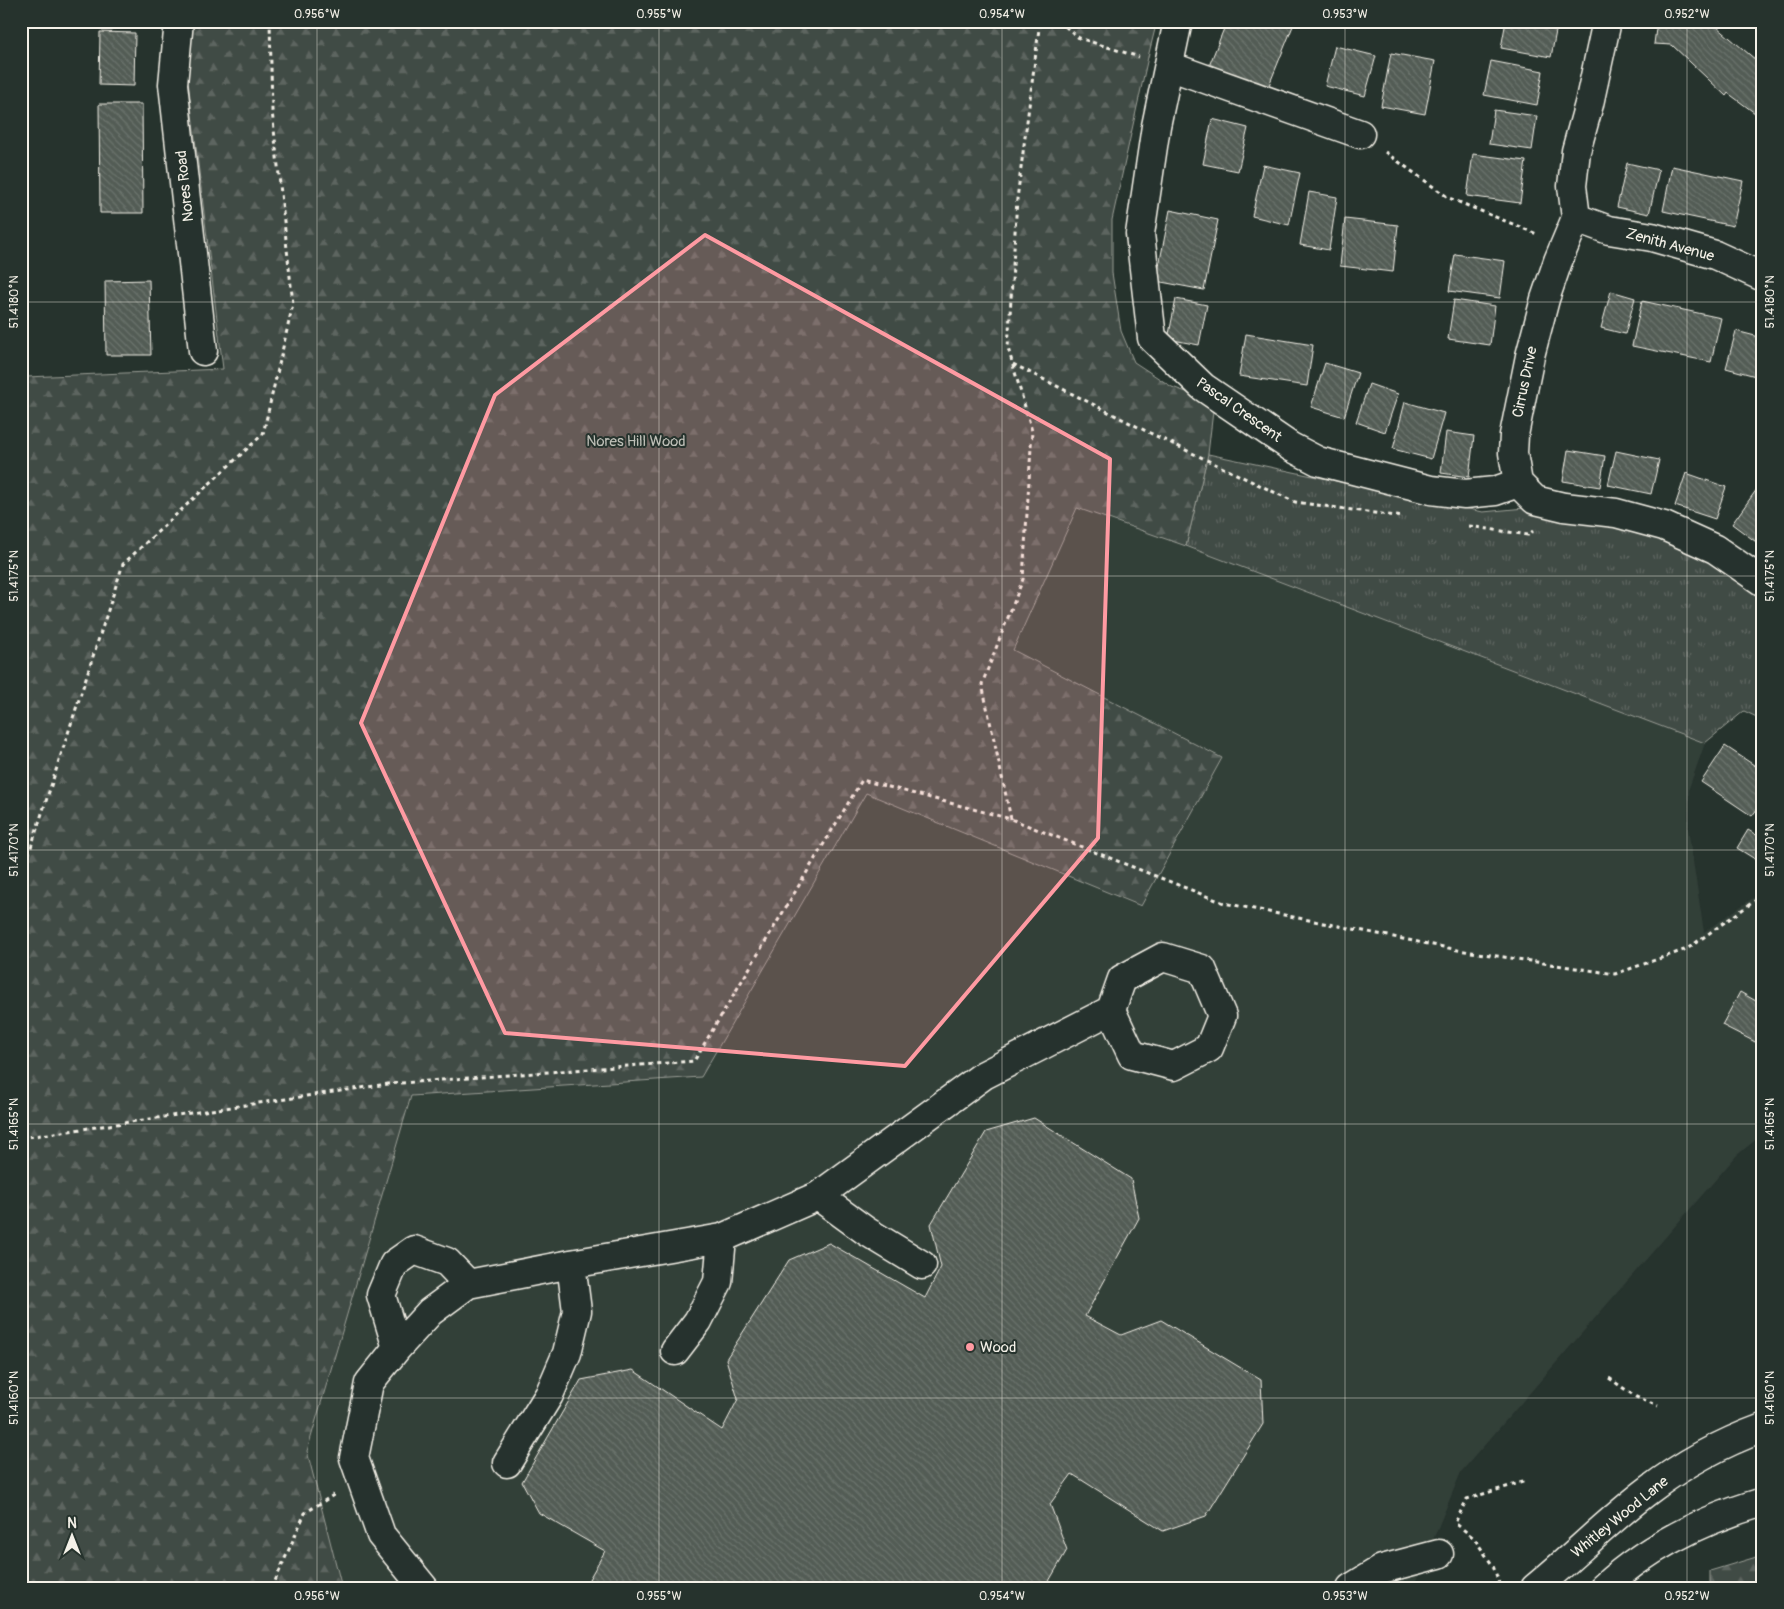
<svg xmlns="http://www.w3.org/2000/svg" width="1784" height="1609" font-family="Pangolin,sans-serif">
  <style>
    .built { fill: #333f39 }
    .grass { fill: url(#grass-tufts); stroke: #9a9e96 }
    .forest { fill: url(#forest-firs); stroke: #9a9e96 }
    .building { fill: url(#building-back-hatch); stroke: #f4f1e8 }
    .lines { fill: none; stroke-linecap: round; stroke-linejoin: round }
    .minor-casing { stroke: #f4f1e8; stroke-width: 31 }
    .major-casing { stroke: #f4f1e8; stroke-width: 31 }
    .path { stroke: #f4f1e8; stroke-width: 3; stroke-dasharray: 4 4; stroke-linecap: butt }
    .minor { stroke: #26332d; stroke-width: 28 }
    .major { stroke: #26332d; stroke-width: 28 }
    .marked { fill: #ff9aa2; fill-opacity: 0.2; stroke: #ff9aa2; stroke-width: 4; stroke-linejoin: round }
    .ticks { fill: none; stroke: #f4f1e8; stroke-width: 1; stroke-opacity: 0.45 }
    .poi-dot { fill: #ff9aa2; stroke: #26332d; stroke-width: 2 }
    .labels { text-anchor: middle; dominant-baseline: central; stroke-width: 4; stroke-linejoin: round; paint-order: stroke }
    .street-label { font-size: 15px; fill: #f4f1e8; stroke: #26332d }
    .park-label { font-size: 15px; fill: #bebfb7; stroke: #26332d }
    .poi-label { font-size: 15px; fill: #f4f1e8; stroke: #26332d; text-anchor: start }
    .neatline { fill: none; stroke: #f4f1e8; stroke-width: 2 }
    .ticks-label { font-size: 12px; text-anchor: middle; fill: #f4f1e8 }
  </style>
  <defs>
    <pattern id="grass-tufts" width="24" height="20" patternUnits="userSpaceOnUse" patternTransform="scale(1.25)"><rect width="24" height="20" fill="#414b45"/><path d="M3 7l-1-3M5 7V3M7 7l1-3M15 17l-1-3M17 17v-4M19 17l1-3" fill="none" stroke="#5d6560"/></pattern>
    <pattern id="forest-firs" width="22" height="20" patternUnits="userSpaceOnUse" patternTransform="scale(1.25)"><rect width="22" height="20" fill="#414b45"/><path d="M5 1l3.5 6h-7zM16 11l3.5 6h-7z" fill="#5d6560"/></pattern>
    <pattern id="building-back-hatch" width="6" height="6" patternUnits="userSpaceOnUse" patternTransform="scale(1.25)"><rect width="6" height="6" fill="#525c55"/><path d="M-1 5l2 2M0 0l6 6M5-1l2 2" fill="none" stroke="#6c746d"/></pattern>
  </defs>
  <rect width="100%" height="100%" fill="#26332d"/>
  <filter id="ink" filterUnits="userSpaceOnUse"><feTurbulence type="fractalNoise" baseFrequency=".02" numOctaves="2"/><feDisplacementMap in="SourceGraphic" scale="10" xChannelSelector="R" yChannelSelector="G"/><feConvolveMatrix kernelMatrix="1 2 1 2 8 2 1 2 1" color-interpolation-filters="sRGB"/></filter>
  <g filter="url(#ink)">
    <path class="built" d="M 1077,508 L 1186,546 L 1705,743 L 1689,788 L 1688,829 L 1704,932 L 1763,891 L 1763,1134 L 1737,1155 L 1461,1472 L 1413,1588 L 342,1588 L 307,1451 L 411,1095 L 701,1077 L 866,793 L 1140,906 L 1222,758 L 1013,650 Z"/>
    <path class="grass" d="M 1208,454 L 1483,512 L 1535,507 L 1622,522 L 1704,551 L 1763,591 L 1763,720 L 1744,711 L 1705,743 L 1186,546 Z"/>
    <path class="forest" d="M 192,21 L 1157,21 L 1148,57 L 1112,220 L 1112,273 L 1121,331 L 1134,362 L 1172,387 L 1195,395 L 1213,411 L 1208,454 L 1186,546 L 1077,508 L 1013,650 L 1222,758 L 1141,906 L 866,793 L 701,1077 L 411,1096 L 307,1451 L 342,1588 L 21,1588 L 21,398 L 26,377 L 223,369 L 188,81 Z
      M 1763,1555 L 1763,1588 L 1710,1588 L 1710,1571 Z"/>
    <path class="building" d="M 43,21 L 68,21 L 68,25 Z
      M 1227,21 L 1295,21 L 1265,95 L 1207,71 Z
      M 1506,21 L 1533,21 L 1557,26 L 1551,57 L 1501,48 Z
      M 1657,21 L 1710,21 L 1763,66 L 1763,119 L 1728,93 L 1726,96 L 1672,45 L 1654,44 Z
      M 100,32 L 135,33 L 134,86 L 99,85 Z
      M 1335,46 L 1376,56 L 1365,96 L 1325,86 Z
      M 1391,53 L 1435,61 L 1425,114 L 1381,106 Z
      M 1491,61 L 1543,71 L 1537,105 L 1484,95 Z
      M 99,104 L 142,104 L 143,213 L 100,213 Z
      M 1494,110 L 1537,116 L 1532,150 L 1489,144 Z
      M 1212,119 L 1248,128 L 1238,171 L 1203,164 Z
      M 1473,154 L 1526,161 L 1520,203 L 1467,196 Z
      M 1627,163 L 1659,170 L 1649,214 L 1617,207 Z
      M 1263,165 L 1300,173 L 1289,225 L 1252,216 Z
      M 1672,166 L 1743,181 L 1733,226 L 1663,211 Z
      M 1309,192 L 1337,197 L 1329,250 L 1300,245 Z
      M 1170,210 L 1218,220 L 1204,290 L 1156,281 Z
      M 1345,219 L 1398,225 L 1393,272 L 1340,266 Z
      M 1455,254 L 1505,261 L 1500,298 L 1449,291 Z
      M 149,280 L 151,355 L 106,355 L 105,281 Z
      M 1611,291 L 1635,298 L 1625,334 L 1601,328 Z
      M 1176,299 L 1207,305 L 1199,345 L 1168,339 Z
      M 1454,300 L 1495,306 L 1490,345 L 1448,339 Z
      M 1642,301 L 1721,318 L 1711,362 L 1632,346 Z
      M 1736,331 L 1763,338 L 1763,378 L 1726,368 Z
      M 1246,334 L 1313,345 L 1307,386 L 1239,376 Z
      M 1325,363 L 1358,373 L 1344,417 L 1311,407 Z
      M 1369,384 L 1398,394 L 1385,432 L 1356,422 Z
      M 1405,402 L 1444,413 L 1431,459 L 1393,449 Z
      M 1446,432 L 1474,436 L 1469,477 L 1441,473 Z
      M 1568,450 L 1605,456 L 1600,487 L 1563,481 Z
      M 1616,451 L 1659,460 L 1651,494 L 1608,485 Z
      M 1686,473 L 1726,487 L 1715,519 L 1675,506 Z
      M 1757,489 L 1763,494 L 1763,547 L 1732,524 Z
      M 1725,746 L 1763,771 L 1763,801 L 1752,816 L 1701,782 Z
      M 1748,830 L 1763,839 L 1763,864 L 1737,848 Z
      M 1740,992 L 1763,1005 L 1763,1046 L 1722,1025 Z
      M 1034,1118 L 1131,1179 L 1139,1218 L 1085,1316 L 1121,1335 L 1161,1320 L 1261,1380 L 1263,1424 L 1206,1516 L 1163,1531 L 1072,1474 L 1050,1504 L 1067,1550 L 1045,1588 L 584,1588 L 605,1551 L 539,1513 L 522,1482 L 581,1380 L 633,1370 L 722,1430 L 738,1399 L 726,1359 L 789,1260 L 829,1243 L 925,1298 L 941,1267 L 931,1224 L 986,1132 Z"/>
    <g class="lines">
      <g class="minor-casing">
        <path id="minor" d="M 179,21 L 173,84 L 203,351
          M 1178,21 L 1156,126 L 1140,234 L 1152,338 L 1203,387 L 1291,447 L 1318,461 L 1431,490 L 1465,494 L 1495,491 L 1518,483
          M 1607,21 L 1589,104 L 1576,151 L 1572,186 L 1576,218 L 1558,261 L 1545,299 L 1530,356 L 1514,435 L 1513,453 L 1518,483 L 1535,500 L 1564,507 L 1616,513 L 1664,526 L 1715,549 L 1763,582
          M 1169,66 L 1360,134
          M 1576,218 L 1609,230 L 1652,237 L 1715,255 L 1763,277
          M 1163,957 L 1202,969 L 1222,1016 L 1209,1048 L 1174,1066 L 1132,1055 L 1111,1010 L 1122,979 Z
          M 818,1196 L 866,1231 L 922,1265
          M 397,1348 L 381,1295 L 394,1264 L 414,1250 L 447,1262 L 468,1284
          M 675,1351 L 698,1321 L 718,1282 L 722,1238
          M 507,1463 L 549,1395 L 567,1353 L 577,1311 L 571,1264
          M 424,1588 L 381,1535 L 354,1458 L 369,1383 L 397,1348 L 430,1312 L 468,1284 L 571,1264 L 722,1238 L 818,1196 L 984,1075 L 1111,1010
          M 1351,1588 L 1382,1569 L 1439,1554"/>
      </g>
      <g class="major-casing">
        <path id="major" d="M 1535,1588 C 1574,1556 1609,1520 1649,1490 C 1683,1464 1722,1443 1763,1428
          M 1603,1588 C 1647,1547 1705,1519 1763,1502"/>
      </g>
      <path class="path" d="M 1059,21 L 1079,38 L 1139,57
        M 1385,152 L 1449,198 L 1537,234
        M 1013,364 L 1150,433 L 1295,502 L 1403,517
        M 1469,526 L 1528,535 L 1533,531
        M 1011,819 L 982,684 L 1023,579 L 1032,431 L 1008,348 L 1017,199 L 1040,21
        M 21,878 L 123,564 L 263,434 L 293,304 L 272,111 L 270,21
        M 21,1138 L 388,1084 L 694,1061 L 862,780 L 1011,819 L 1224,903 L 1458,950 L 1615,974 L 1687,949 L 1763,895
        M 1609,1378 L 1636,1397 L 1658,1406
        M 1500,1585 L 1493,1566 L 1474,1538 L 1455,1523 L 1467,1499 L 1526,1481
        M 272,1588 L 305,1513 L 335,1494"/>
      <use href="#minor" class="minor"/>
      <use href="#major" class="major"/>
    </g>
  </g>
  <path class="marked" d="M 705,235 L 1110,459 L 1098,838 L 905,1066 L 505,1033 L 361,723 L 495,395 Z"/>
  <path class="ticks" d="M 317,21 L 317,1588M 659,21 L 659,1588M 1002,21 L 1002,1588M 1345,21 L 1345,1588M 1687,21 L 1687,1588M 21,28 L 1763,28M 21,302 L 1763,302M 21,576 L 1763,576M 21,850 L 1763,850M 21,1124 L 1763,1124M 21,1398 L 1763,1398"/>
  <circle class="poi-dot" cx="970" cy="1347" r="5"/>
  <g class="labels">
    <g class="street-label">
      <text transform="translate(185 186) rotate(-96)">Nores Road</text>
      <text transform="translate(1670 245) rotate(15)">Zenith Avenue</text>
      <text transform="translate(1525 382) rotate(-78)">Cirrus Drive</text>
      <text transform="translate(1239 410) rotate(35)">Pascal Crescent</text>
      <text transform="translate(1620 1517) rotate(-39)">Whitley Wood Lane</text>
    </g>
    <g class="park-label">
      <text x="636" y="441">Nores Hill Wood</text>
    </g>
    <g class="poi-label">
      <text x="980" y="1347">Wood</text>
    </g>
  </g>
  <rect width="1784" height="1609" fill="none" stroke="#26332d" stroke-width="55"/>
  <g transform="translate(72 1536)" stroke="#26332d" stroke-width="4" paint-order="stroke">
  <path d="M0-4L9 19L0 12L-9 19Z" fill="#f4f1e8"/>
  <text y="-8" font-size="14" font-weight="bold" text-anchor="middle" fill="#f4f1e8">N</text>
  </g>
  <rect x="28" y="28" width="1728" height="1554" class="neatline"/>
  <g class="ticks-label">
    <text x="317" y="18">0.956°W</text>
    <text x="659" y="18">0.955°W</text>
    <text x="1002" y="18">0.954°W</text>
    <text x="1345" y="18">0.953°W</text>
    <text x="1687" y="18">0.952°W</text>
    <text transform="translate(14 302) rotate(-90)" y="4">51.4180°N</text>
    <text transform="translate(1770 302) rotate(-90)" y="4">51.4180°N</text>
    <text transform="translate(14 576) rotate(-90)" y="4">51.4175°N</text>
    <text transform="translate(1770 576) rotate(-90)" y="4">51.4175°N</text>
    <text transform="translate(14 850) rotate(-90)" y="4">51.4170°N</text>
    <text transform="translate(1770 850) rotate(-90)" y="4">51.4170°N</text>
    <text transform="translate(14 1124) rotate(-90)" y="4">51.4165°N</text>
    <text transform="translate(1770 1124) rotate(-90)" y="4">51.4165°N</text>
    <text transform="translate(14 1398) rotate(-90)" y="4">51.4160°N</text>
    <text transform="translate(1770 1398) rotate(-90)" y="4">51.4160°N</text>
    <text x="317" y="1600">0.956°W</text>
    <text x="659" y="1600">0.955°W</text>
    <text x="1002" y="1600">0.954°W</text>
    <text x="1345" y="1600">0.953°W</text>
    <text x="1687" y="1600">0.952°W</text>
  </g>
</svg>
